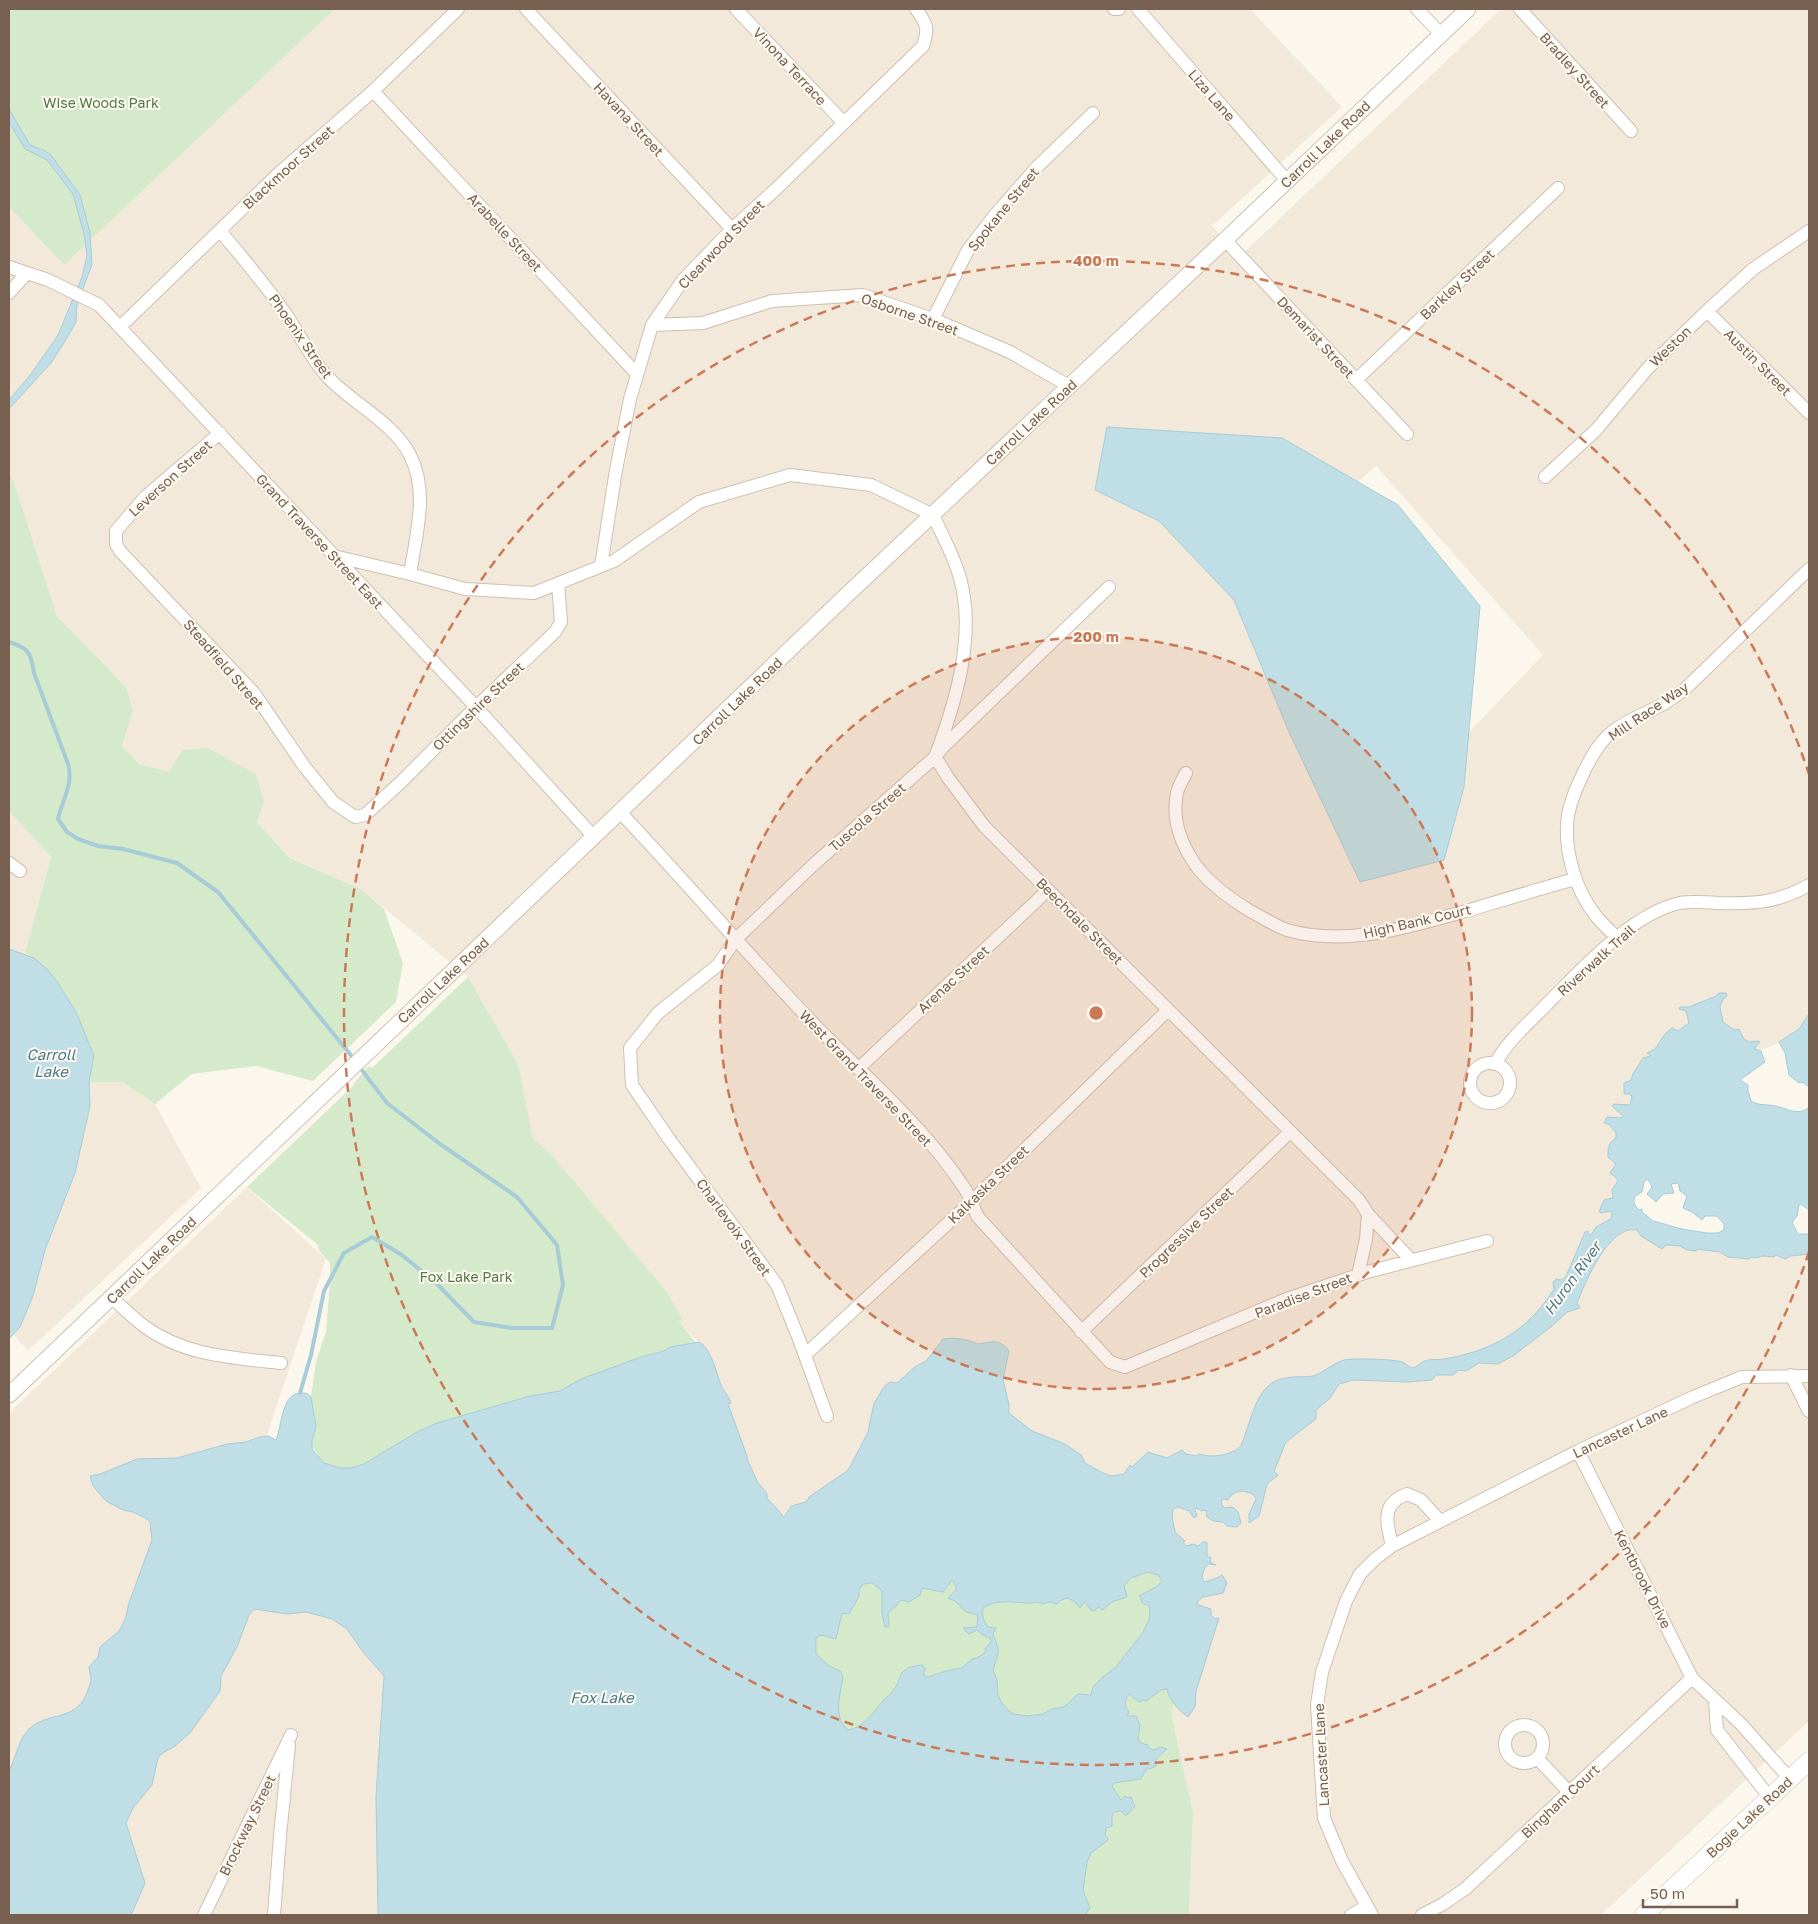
<svg xmlns="http://www.w3.org/2000/svg" width="1818" height="1924" font-family="'Golos Text',sans-serif">
  <style>
    .residential { fill: #f3e9da; fill-rule: evenodd }
    .green { fill: #d5eaca }
    .water { fill: #c0dee5; stroke: #a7ccd7; fill-rule: evenodd }
    .lines { fill: none; stroke-linecap: round; stroke-linejoin: round }
    .stream { stroke: #a7ccd7; stroke-width: 4 }
    .minor-casing { stroke: #cec0b1; stroke-width: 14 }
    .tertiary-casing { stroke: #cec0b1; stroke-width: 17 }
    .secondary-casing { stroke: #d1c0af; stroke-width: 19 }
    .minor { stroke: #fff; stroke-width: 12 }
    .tertiary { stroke: #fff; stroke-width: 15 }
    .secondary { stroke: #fff; stroke-width: 18 }
    .ring { fill: none; stroke: #ca7956; stroke-width: 2.5; stroke-dasharray: 9 6 }
    .labels { text-anchor: middle; dominant-baseline: central; stroke-width: 4; stroke-linejoin: round; paint-order: stroke }
    .street-label { font-size: 14px; fill: #77604f; stroke: #fefaf2 }
    .park-label { font-size: 14px; fill: #537b47; stroke: #fefaf2 }
    .water-label { font-size: 15px; font-style: italic; fill: #497a88; stroke: #fefaf2 }
    .centre { fill: #ca7956; stroke: #fefaf2; stroke-width: 2.5 }
    .ring-label { font-size: 15px; text-anchor: middle; font-weight: bold; fill: #ca7956; stroke: #fefaf2; stroke-width: 4; stroke-linejoin: round; paint-order: stroke }
  </style>
  <rect width="100%" height="100%" fill="#fcf7ec"/>
  <path class="residential" d="M 335,9 L 1250,9 L 1342,107 L 1212,226 L 1240,256 L 1501,9 L 1809,9 L 1809,1032 L 1723,1064 L 1619,1220 L 1678,1238 L 1809,1243 L 1809,1721 L 1601,1915 L 1189,1915 L 1193,1812 L 1172,1717 L 1182,1601 L 1106,1519 L 1249,1455 L 638,1601 L 696,1368 L 699,1342 L 688,1332 L 593,1212 L 536,1156 L 518,1064 L 468,977 L 361,889 L 291,858 L 257,822 L 264,802 L 183,750 L 169,771 L 140,765 L 122,746 L 133,711 L 127,688 L 57,616 L 14,482 L 9,475 L 9,207 L 64,265 ZM 1376,466 L 1543,655 L 1426,777 L 1286,544 Z
    M 9,811 L 51,857 L 25,953 L 122,1082 L 155,1104 L 201,1188 L 28,1351 L 9,1329 Z
    M 247,1187 L 326,1259 L 249,1489 L 510,1711 L 479,1915 L 9,1915 L 9,1413 Z"/>
  <path class="green" d="M 9,9 L 335,9 L 64,265 L 9,207 Z
    M 9,475 L 14,482 L 57,616 L 127,688 L 133,711 L 122,746 L 140,765 L 169,771 L 183,750 L 207,748 L 256,774 L 264,802 L 257,822 L 290,858 L 361,889 L 384,909 L 403,963 L 396,1002 L 313,1081 L 256,1066 L 192,1074 L 155,1104 L 122,1082 L 89,1082 L 94,1056 L 77,1014 L 34,958 L 25,953 L 51,857 L 9,811 Z
    M 468,977 L 518,1064 L 533,1139 L 550,1153 L 667,1292 L 682,1319 L 679,1321 L 695,1342 L 667,1348 L 664,1351 L 654,1353 L 560,1391 L 530,1396 L 437,1423 L 417,1432 L 364,1464 L 351,1468 L 340,1468 L 324,1463 L 311,1445 L 316,1427 L 311,1397 L 316,1361 L 326,1332 L 330,1282 L 330,1263 L 319,1251 L 318,1245 L 247,1187 L 354,1085 L 353,1084 L 369,1066 L 372,1068 Z
    M 834,1558 L 1168,1559 L 1182,1601 L 1172,1717 L 1193,1812 L 1189,1915 L 886,1915 L 782,1678 Z"/>
  <path class="water" d="M 9,109 L 30,145 L 45,151 L 51,155 L 80,195 L 90,233 L 92,265 L 77,304 L 76,322 L 67,338 L 51,363 L 9,409 L 9,400 L 31,374 L 58,335 L 82,277 L 87,255 L 84,234 L 73,194 L 47,160 L 25,149 L 9,122 Z
    M 1107,427 L 1282,438 L 1398,505 L 1480,606 L 1464,787 L 1444,860 L 1360,882 L 1289,732 L 1234,600 L 1159,521 L 1095,490 Z
    M 9,949 L 34,958 L 49,971 L 58,983 L 77,1014 L 94,1056 L 89,1082 L 90,1106 L 75,1173 L 45,1250 L 33,1296 L 20,1327 L 9,1339 Z
    M 1719,993 L 1726,993 L 1727,996 L 1723,999 L 1720,1007 L 1723,1022 L 1734,1030 L 1739,1029 L 1744,1039 L 1749,1042 L 1758,1041 L 1760,1042 L 1754,1049 L 1761,1051 L 1765,1062 L 1740,1080 L 1748,1085 L 1748,1091 L 1751,1101 C 1759,1106 1767,1104 1775,1106 C 1787,1108 1799,1117 1809,1107 L 1809,1210 L 1801,1204 L 1799,1205 L 1797,1216 L 1792,1222 L 1798,1234 L 1809,1234 L 1809,1254 L 1791,1256 L 1785,1259 L 1776,1255 L 1774,1257 L 1763,1256 L 1755,1258 L 1752,1257 L 1749,1259 L 1728,1257 L 1720,1252 L 1697,1249 L 1696,1251 L 1687,1250 L 1680,1246 L 1666,1245 L 1662,1249 L 1641,1236 L 1637,1230 C 1609,1224 1585,1283 1577,1303 L 1580,1308 L 1567,1312 L 1552,1326 L 1513,1356 L 1498,1364 L 1479,1363 L 1466,1371 L 1459,1370 L 1453,1375 L 1436,1375 L 1432,1380 L 1407,1382 L 1354,1380 L 1339,1384 L 1330,1398 L 1316,1410 L 1316,1419 L 1286,1442 L 1274,1471 L 1278,1475 L 1267,1484 L 1259,1516 L 1249,1523 L 1249,1514 L 1256,1499 L 1254,1495 C 1245,1490 1234,1489 1228,1500 L 1224,1499 L 1221,1501 L 1222,1505 L 1225,1508 L 1233,1507 L 1238,1512 L 1241,1523 L 1237,1527 L 1227,1526 L 1223,1522 L 1213,1521 L 1206,1516 L 1207,1512 L 1205,1510 L 1202,1511 L 1196,1508 L 1195,1510 L 1197,1516 L 1194,1518 L 1189,1511 L 1178,1507 L 1173,1509 L 1172,1517 L 1175,1532 L 1185,1541 L 1183,1542 L 1186,1546 L 1194,1544 L 1198,1546 L 1203,1542 L 1207,1542 L 1207,1556 L 1211,1558 L 1210,1562 L 1216,1565 L 1209,1564 L 1205,1567 L 1202,1577 L 1204,1582 C 1209,1581 1218,1578 1222,1575 L 1227,1583 L 1223,1593 L 1203,1597 L 1197,1602 L 1198,1605 L 1211,1609 L 1211,1615 L 1215,1619 L 1219,1618 L 1196,1691 L 1195,1707 L 1188,1717 C 1178,1710 1170,1701 1167,1689 L 1161,1690 L 1146,1701 L 1143,1700 L 1139,1702 L 1129,1694 C 1124,1701 1124,1704 1129,1712 L 1127,1716 L 1136,1716 L 1140,1725 L 1138,1737 L 1140,1743 L 1148,1745 L 1149,1748 L 1154,1750 L 1161,1747 L 1167,1749 L 1156,1759 L 1156,1766 L 1149,1769 L 1147,1768 L 1141,1779 L 1114,1783 L 1112,1786 L 1121,1800 L 1125,1796 L 1128,1798 L 1131,1797 L 1135,1806 L 1127,1815 L 1125,1815 L 1121,1811 C 1110,1811 1112,1817 1112,1826 L 1106,1828 L 1105,1835 L 1108,1839 L 1107,1841 L 1091,1853 L 1087,1862 L 1083,1891 L 1090,1908 L 1085,1915 L 378,1915 L 376,1797 L 384,1676 L 363,1652 L 347,1629 L 332,1619 L 306,1612 L 287,1614 L 254,1609 L 249,1615 L 237,1647 L 221,1676 L 220,1691 L 190,1733 L 175,1746 L 161,1754 L 158,1758 L 152,1785 L 133,1808 L 126,1823 L 145,1883 L 132,1913 L 131,1915 L 9,1915 L 9,1771 C 16,1758 18,1740 29,1729 C 50,1710 77,1723 88,1690 C 89,1687 91,1682 91,1679 C 91,1675 89,1671 89,1667 L 98,1657 L 100,1647 L 119,1631 L 125,1620 L 129,1603 L 152,1540 L 150,1522 L 147,1519 L 133,1512 L 123,1510 L 106,1501 L 93,1486 L 90,1476 L 100,1474 L 137,1459 L 177,1458 L 227,1444 L 246,1442 L 260,1437 L 268,1436 L 276,1440 C 282,1427 281,1394 300,1393 C 306,1393 308,1393 311,1397 L 316,1427 L 312,1440 L 312,1449 L 324,1463 L 340,1468 L 351,1468 L 364,1464 L 417,1432 L 437,1423 L 530,1396 L 560,1391 L 581,1379 L 641,1357 L 664,1351 L 670,1347 L 699,1342 C 712,1349 716,1373 721,1385 C 724,1392 729,1396 731,1403 L 728,1404 L 747,1456 L 747,1459 L 758,1483 L 767,1493 L 767,1498 L 784,1517 L 791,1506 L 806,1502 L 809,1497 L 847,1471 L 851,1465 L 868,1432 L 874,1403 L 884,1387 L 890,1382 L 897,1383 L 916,1366 L 926,1361 L 943,1339 C 954,1337 968,1339 978,1344 C 992,1342 999,1338 1009,1351 L 1003,1379 L 1009,1405 L 1009,1413 L 1032,1431 L 1065,1444 L 1081,1455 L 1085,1463 L 1103,1473 L 1111,1476 L 1124,1474 L 1130,1465 L 1132,1467 L 1148,1452 L 1167,1458 L 1182,1450 L 1186,1454 L 1197,1456 L 1199,1454 C 1211,1458 1231,1456 1241,1446 C 1248,1430 1254,1399 1267,1387 C 1280,1374 1299,1378 1313,1376 C 1318,1376 1335,1362 1344,1360 C 1352,1358 1394,1359 1402,1362 C 1405,1363 1407,1366 1412,1368 C 1419,1367 1421,1361 1428,1360 C 1433,1359 1439,1360 1444,1359 C 1492,1351 1528,1331 1554,1289 L 1553,1282 L 1556,1279 C 1562,1281 1564,1279 1567,1274 L 1585,1232 L 1588,1231 L 1589,1235 L 1591,1235 L 1596,1227 L 1611,1219 L 1612,1214 L 1610,1211 L 1601,1213 L 1599,1212 L 1604,1200 L 1613,1198 L 1612,1190 C 1618,1180 1621,1181 1610,1173 L 1616,1164 L 1608,1157 C 1608,1147 1608,1143 1616,1138 L 1616,1133 L 1610,1125 L 1604,1123 L 1607,1117 L 1621,1118 L 1623,1116 L 1612,1106 L 1614,1104 L 1630,1105 L 1632,1097 L 1630,1094 L 1624,1094 L 1624,1083 L 1631,1080 L 1633,1074 L 1643,1058 L 1651,1056 L 1647,1053 L 1655,1049 C 1661,1041 1663,1034 1672,1028 L 1678,1031 L 1689,1023 L 1686,1011 L 1679,1009 L 1680,1007 L 1689,1007 L 1716,996 ZM 1648,1179 L 1652,1187 L 1647,1194 L 1656,1202 L 1663,1194 L 1674,1193 L 1671,1184 L 1678,1183 L 1680,1191 L 1687,1196 L 1683,1208 L 1692,1212 L 1702,1220 L 1705,1216 L 1717,1216 L 1724,1224 L 1724,1230 L 1718,1233 L 1707,1233 L 1682,1229 L 1653,1221 L 1642,1212 L 1642,1209 L 1639,1210 C 1634,1205 1633,1202 1635,1196 L 1642,1192 L 1644,1182 ZM 1148,1572 L 1158,1575 L 1162,1581 L 1156,1587 L 1139,1596 L 1141,1597 C 1141,1607 1145,1602 1150,1607 L 1149,1620 L 1142,1634 L 1115,1668 L 1103,1677 L 1093,1687 L 1091,1695 L 1078,1694 L 1064,1707 L 1052,1709 L 1043,1714 L 1027,1716 L 1014,1714 L 1009,1711 L 1001,1702 L 998,1695 L 997,1680 L 993,1670 C 999,1649 1001,1655 993,1634 L 996,1628 L 988,1627 C 984,1622 981,1614 983,1608 C 996,1599 1013,1602 1027,1603 C 1034,1604 1035,1600 1042,1604 L 1050,1602 L 1057,1604 L 1061,1600 L 1068,1598 L 1075,1602 L 1080,1608 L 1084,1602 L 1091,1610 L 1094,1611 L 1099,1607 L 1102,1610 L 1114,1601 L 1127,1597 L 1124,1586 L 1131,1578 ZM 952,1580 L 956,1586 L 956,1590 L 948,1598 L 955,1601 L 966,1612 L 978,1615 L 977,1627 L 963,1628 L 969,1634 L 977,1630 L 981,1634 L 990,1638 L 991,1642 L 985,1649 L 986,1652 L 977,1658 L 972,1659 L 962,1668 C 951,1669 939,1673 928,1677 L 923,1675 L 925,1669 L 923,1665 C 916,1666 909,1666 904,1671 C 899,1675 899,1683 895,1688 C 892,1693 888,1696 884,1700 C 874,1711 865,1727 848,1730 C 832,1717 841,1693 843,1676 L 840,1671 L 829,1666 L 816,1654 L 816,1638 L 821,1635 L 836,1639 L 842,1613 L 849,1614 L 859,1596 L 859,1590 L 863,1584 L 872,1583 L 882,1591 L 882,1613 L 885,1627 L 889,1626 L 888,1613 L 898,1604 L 901,1600 L 909,1602 L 920,1595 L 922,1588 L 943,1592 Z
    M 1809,1014 L 1809,1087 L 1802,1082 L 1799,1083 L 1789,1075 L 1785,1053 L 1779,1042 L 1799,1029 Z"/>
  <g class="lines">
    <path class="stream" d="M 9,642 C 29,648 31,653 34,673 L 68,764 C 74,784 62,800 58,819 L 67,832 L 78,839 L 98,846 L 123,849 L 177,863 L 218,892 L 354,1059
      M 300,1393 L 311,1355 L 324,1291 L 344,1253 L 372,1237 L 402,1255 L 437,1284 L 474,1322 L 512,1328 L 552,1328 L 563,1285 L 557,1245 L 517,1197 L 440,1144 L 387,1103 L 358,1065"/>
    <g class="minor-casing">
      <path id="minor" d="M 526,9 L 732,229
        M 736,9 L 844,123
        M 1114,9 L 1119,9
        M 1138,9 L 1287,181
        M 1417,9 L 1441,34
        M 1520,9 L 1631,131
        M 373,91 L 636,373
        M 220,231 C 244,259 267,287 288,317 C 300,336 311,357 325,374 C 349,402 393,421 410,455 C 429,492 416,535 410,574
        M 1225,240 L 1407,434
        M 9,267 L 48,280 L 99,305 L 476,707 L 594,837
        M 9,293 L 27,273
        M 1707,311 L 1809,413
        M 933,319 L 968,250 L 995,215 L 1037,167 L 1093,113
        M 652,325 L 703,323 L 772,301 L 863,295 L 933,319 L 1010,352 L 1069,386
        M 120,327 L 278,174 L 373,91 L 458,9
        M 1356,380 L 1558,188
        M 220,433 L 145,497 L 116,531 L 116,544 L 120,551 L 254,693 L 304,766 L 333,802 L 355,817 L 365,815 L 400,783 L 476,707 L 555,632 L 561,622 L 558,584
        M 1545,477 L 1596,430 L 1648,368 L 1707,311 L 1753,269 L 1809,231
        M 334,556 L 410,574 L 465,589 L 534,593 L 614,561 L 699,502 L 790,475 L 871,485 L 933,515 C 942,535 954,556 960,578 C 976,635 956,702 935,757 L 949,779 L 984,826 L 1359,1200 L 1368,1214 L 1366,1239 L 1358,1275
        M 601,566 L 616,470 L 630,399 L 652,325 L 683,280 L 732,229 L 776,189 L 923,46 C 929,28 927,24 916,9
        M 1186,773 C 1183,779 1178,787 1177,793 C 1171,822 1183,849 1200,871 C 1214,887 1232,900 1250,911 C 1262,917 1275,926 1287,930 C 1347,947 1409,927 1466,911 C 1503,900 1539,889 1575,879
        M 620,812 C 684,880 745,951 809,1019 C 861,1073 921,1123 963,1186 C 970,1195 973,1207 978,1217 L 1110,1362 L 1125,1367 L 1284,1300 L 1367,1272 L 1487,1241
        M 9,863 L 20,871
        M 1617,938 C 1610,930 1602,924 1596,916 C 1575,890 1563,848 1568,815 C 1571,801 1576,788 1582,776 C 1589,760 1598,743 1612,732 C 1628,719 1648,713 1665,703 C 1672,699 1678,694 1684,690 L 1809,569
        M1470 1083a20 20 0 1 1 40 0a20 20 0 1 1-40 0Z
        M 1495,1064 C 1508,1040 1529,1023 1547,1004 C 1581,970 1632,913 1680,903 C 1692,901 1705,902 1718,903 C 1754,904 1777,903 1809,885
        M 858,1069 L 1048,890
        M 1368,1214 L 1411,1260
        M 112,1298 C 122,1307 133,1318 144,1326 C 184,1356 234,1358 281,1363
        M 1081,1332 L 1290,1132
        M 805,1355 L 971,1202 L 1168,1010
        M 1791,1375 L 1809,1411
        M 827,1416 L 799,1339 L 777,1285 L 669,1139 L 632,1085 L 630,1048 L 658,1013 L 718,965 L 736,939 L 812,866 L 935,757 L 942,748 L 1109,587
        M 1578,1451 L 1692,1678 L 1741,1724 L 1790,1779
        M 1392,1546 C 1387,1523 1380,1504 1407,1494 L 1421,1500 L 1440,1521
        M 1715,1701 L 1717,1730 L 1770,1798
        M1505 1744a19 19 0 1 1 38 0a19 19 0 1 1-38 0Z
        M 1537,1758 L 1569,1792
        M 204,1915 L 291,1735
        M 274,1915 L 280,1836 L 289,1745
        M 1351,1915 L 1367,1906
        M 1372,1915 L 1342,1861 L 1324,1818 L 1317,1705 L 1322,1672 L 1346,1601 L 1360,1574 L 1375,1559 L 1392,1546 L 1578,1451 L 1693,1397 L 1742,1377 L 1809,1376
        M 1422,1915 L 1443,1904 L 1465,1889 L 1692,1678"/>
    </g>
    <g class="tertiary-casing">
      <path id="tertiary" d="M 9,1395 L 852,590 L 1225,240 L 1468,9"/>
    </g>
    <g class="secondary-casing">
      <path id="secondary" d="M 1644,1915 L 1809,1761"/>
    </g>
    <use href="#minor" class="minor"/>
    <use href="#tertiary" class="tertiary"/>
    <use href="#secondary" class="secondary"/>
  </g>
  <circle cx="1096" cy="1013" r="376" fill="#ca7956" fill-opacity=".12"/>
  <g class="ring">
    <circle cx="1096" cy="1013" r="376"/>
    <path d="M1809 1252A752 752 0 1 1 1809 774"/>
  </g>
  <g class="labels">
    <g class="street-label">
      <text transform="translate(790 66) rotate(47)">Vinona Terrace</text>
      <text transform="translate(1575 70) rotate(48)">Bradley Street</text>
      <text transform="translate(1212 95) rotate(49)">Liza Lane</text>
      <text transform="translate(629 119) rotate(47)">Havana Street</text>
      <text transform="translate(1325 144) rotate(-44)">Carroll Lake Road</text>
      <text transform="translate(288 167) rotate(-42)">Blackmoor Street</text>
      <text transform="translate(1003 209) rotate(-51)">Spokane Street</text>
      <text transform="translate(505 232) rotate(47)">Arabelle Street</text>
      <text transform="translate(721 244) rotate(-46)">Clearwood Street</text>
      <text transform="translate(1457 284) rotate(-43)">Barkley Street</text>
      <text transform="translate(910 314) rotate(19)">Osborne Street</text>
      <text transform="translate(301 336) rotate(55)">Phoenix Street</text>
      <text transform="translate(1316 337) rotate(47)">Demarist Street</text>
      <text transform="translate(1670 346) rotate(-44)">Weston</text>
      <text transform="translate(1758 362) rotate(45)">Austin Street</text>
      <text transform="translate(1031 422) rotate(-43)">Carroll Lake Road</text>
      <text transform="translate(170 478) rotate(-42)">Leverson Street</text>
      <text transform="translate(320 541) rotate(47)">Grand Traverse Street East</text>
      <text transform="translate(224 664) rotate(49)">Steadfield Street</text>
      <text transform="translate(737 701) rotate(-44)">Carroll Lake Road</text>
      <text transform="translate(478 706) rotate(-44)">Ottingshire Street</text>
      <text transform="translate(1648 711) rotate(-34)">Mill Race Way</text>
      <text transform="translate(867 817) rotate(-41)">Tuscola Street</text>
      <text transform="translate(1080 921) rotate(45)">Beechdale Street</text>
      <text transform="translate(1417 921) rotate(-13)">High Bank Court</text>
      <text transform="translate(1596 960) rotate(-42)">Riverwalk Trail</text>
      <text transform="translate(953 979) rotate(-43)">Arenac Street</text>
      <text transform="translate(443 980) rotate(-43)">Carroll Lake Road</text>
      <text transform="translate(866 1078) rotate(46)">West Grand Traverse Street</text>
      <text transform="translate(988 1184) rotate(-44)">Kalkaska Street</text>
      <text transform="translate(734 1227) rotate(54)">Charlevoix Street</text>
      <text transform="translate(1186 1232) rotate(-44)">Progressive Street</text>
      <text transform="translate(151 1260) rotate(-44)">Carroll Lake Road</text>
      <text transform="translate(1303 1295) rotate(-21)">Paradise Street</text>
      <text transform="translate(1620 1432) rotate(-25)">Lancaster Lane</text>
      <text transform="translate(1643 1579) rotate(63)">Kentbrook Drive</text>
      <text transform="translate(1321 1755) rotate(-93)">Lancaster Lane</text>
      <text transform="translate(1560 1801) rotate(-43)">Bingham Court</text>
      <text transform="translate(1749 1817) rotate(-43)">Bogie Lake Road</text>
      <text transform="translate(247 1825) rotate(-64)">Brockway Street</text>
    </g>
    <g class="park-label">
      <text x="101" y="102">Wise Woods Park</text>
      <text x="466" y="1276">Fox Lake Park</text>
    </g>
    <g class="water-label">
      <text x="51" y="1054">Carroll<tspan x="51" dy="17">Lake</tspan></text>
      <text transform="translate(1572 1278) rotate(-54)">Huron River</text>
      <text x="602" y="1697">Fox Lake</text>
    </g>
  </g>
  <circle cx="1096" cy="1013" r="8" class="centre"/>
  <g class="ring-label">
    <text x="1096" y="266">400 m</text>
    <text x="1096" y="642">200 m</text>
  </g>
  <rect width="1818" height="1924" fill="none" stroke="#77604f" stroke-width="20"/>
  <path d="M1643 1899v8h94v-8" fill="none" stroke="#77604f" stroke-width="2.5"/>
  <text x="1650" y="1899" font-size="15" fill="#77604f" stroke="#fefaf2" stroke-width="4" paint-order="stroke">50 m</text>
</svg>
